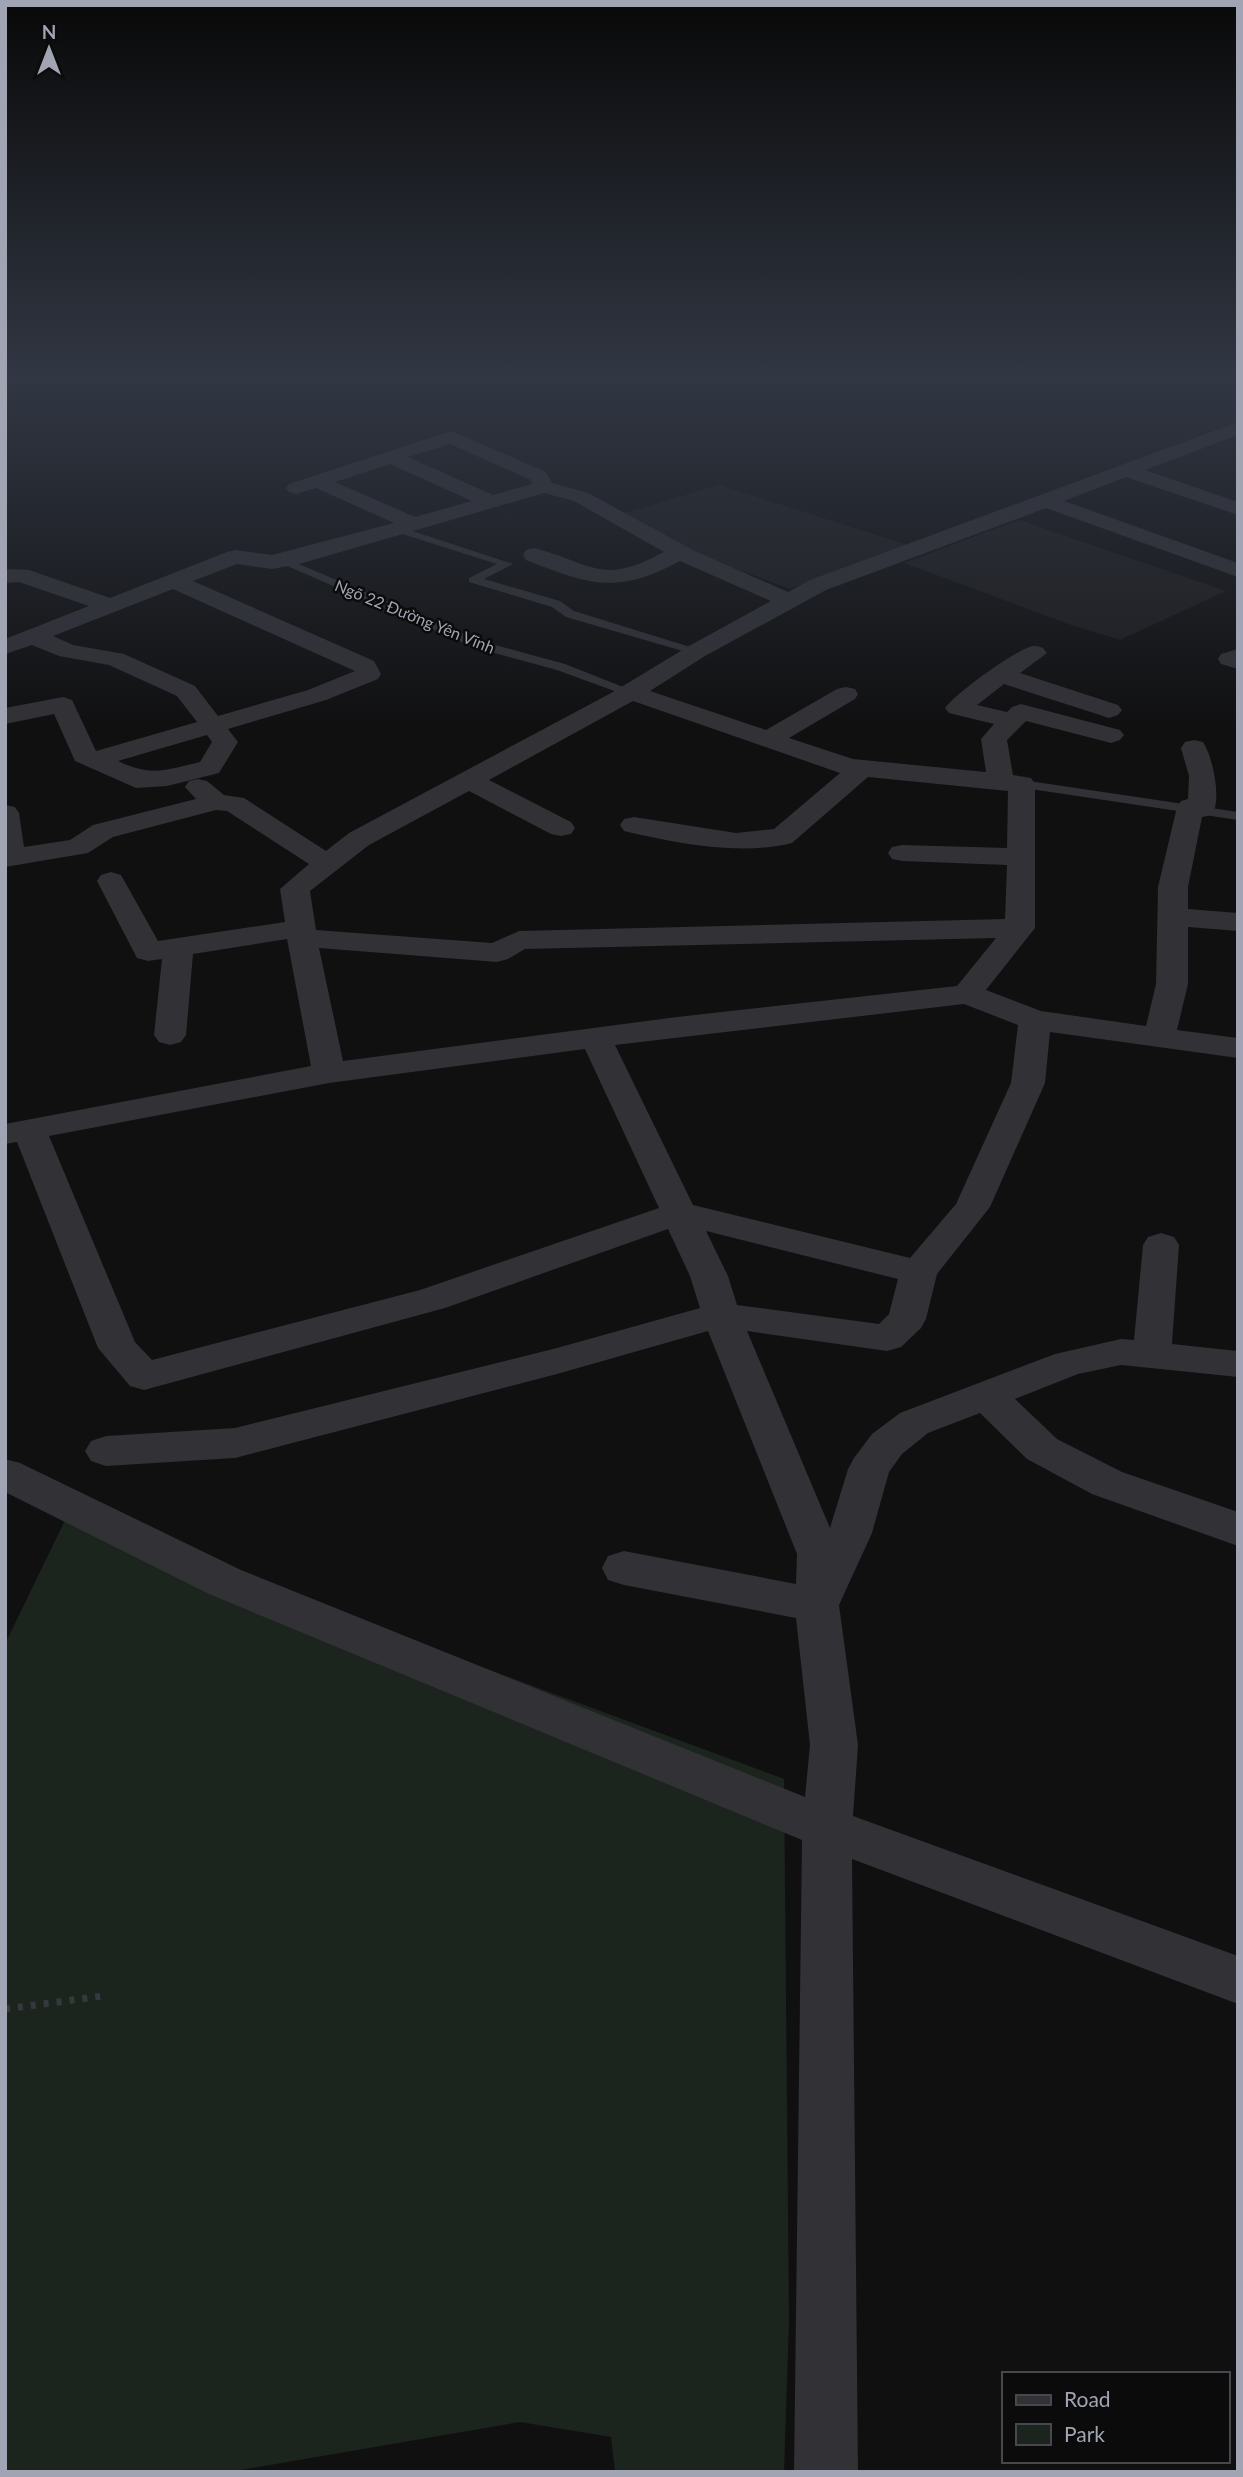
<svg xmlns="http://www.w3.org/2000/svg" width="1243" height="2477" font-family="Lato,sans-serif">
  <style>
    .built { fill: #1c1c1e }
    .green { fill: #1c241e }
    .lines { fill: none; stroke-linecap: round; stroke-linejoin: round }
    .path { stroke: #37383d; stroke-width: 7; stroke-dasharray: 5 8; stroke-linecap: butt }
    .lane { fill: #313136; fill-rule: evenodd }
    .street { fill: #313136; fill-rule: evenodd }
    .labels { text-anchor: middle; dominant-baseline: central; stroke-width: 5; stroke-linejoin: round; paint-order: stroke }
    .far-street-label { font-size: 16px; fill: #a1a4b2; stroke: #0b0b0c }
  </style>
  <rect width="100%" height="100%" fill="#101011"/>
  <path class="built" d="M 719,485 L 908,545 L 790,589 L 707,558 L 625,513 Z
    M 1019,520 L 1226,591 L 1120,640 L 1074,626 L 904,563 Z"/>
  <path class="green" d="M 68,1514 L 784,1779 L 789,2321 L 784,2472 L 615,2472 L 611,2437 L 520,2422 L 229,2472 L 5,2472 L 5,1644 Z"/>
  <g class="lines">
    <path class="path" d="M 5,2009 L 103,1996"/>
    <path class="lane" d="M 397,526 L 513,564 L 484,579 L 560,601 L 574,611 L 703,651 L 701,654 L 693,654 L 566,617 L 552,607 L 469,582 L 469,578 L 497,564 L 393,531 L 393,527 Z
      M 282,557 L 484,642 L 565,664 L 636,692 L 635,695 L 625,695 L 557,670 L 476,648 L 278,562 L 276,560 Z
      M 1022,780 L 1238,812 L 1238,820 L 1017,787 L 1015,784 Z"/>
    <path class="street" d="M 1238,422 L 1238,435 L 1145,470 L 1238,502 L 1238,515 L 1126,477 L 1064,501 L 1238,563 L 1238,577 L 1046,508 L 826,590 L 705,656 L 650,691 L 766,730 L 837,689 L 846,687 L 855,689 L 858,694 L 855,699 L 789,738 L 853,759 L 986,772 L 981,739 L 994,724 L 949,713 L 945,708 C 957,692 1008,656 1027,648 C 1033,645 1038,646 1043,648 L 1047,653 L 1020,673 L 1118,705 L 1122,710 L 1118,715 L 1109,718 L 1100,715 L 1004,684 L 977,705 L 1007,712 L 1012,707 L 1021,704 L 1120,730 L 1124,735 L 1120,740 L 1111,743 L 1026,721 L 1007,740 L 1013,775 L 1031,778 L 1035,784 L 1035,928 L 986,990 L 1041,1011 L 1146,1026 L 1156,984 L 1158,887 L 1177,807 L 1181,801 L 1188,799 L 1189,776 L 1181,748 L 1185,742 L 1194,740 L 1203,742 C 1213,757 1222,800 1212,815 L 1202,817 L 1188,887 L 1188,909 L 1238,913 L 1238,931 L 1188,927 L 1188,984 L 1177,1030 L 1238,1038 L 1238,1058 L 1050,1032 L 1045,1083 L 990,1207 L 937,1274 L 926,1319 L 921,1328 L 901,1347 L 887,1351 L 747,1331 L 830,1528 L 848,1469 L 854,1458 L 872,1434 L 900,1413 L 1055,1354 L 1121,1339 L 1134,1340 L 1143,1245 L 1148,1237 L 1161,1233 L 1174,1237 L 1179,1245 L 1172,1344 L 1238,1351 L 1238,1377 L 1121,1365 L 1078,1374 L 1015,1399 L 1057,1439 L 1122,1472 L 1238,1512 L 1238,1546 L 1092,1494 L 1027,1459 L 980,1413 L 928,1433 L 902,1454 L 889,1472 L 872,1533 L 839,1605 L 858,1745 L 853,1816 L 1238,1956 L 1238,2004 L 852,1859 L 858,2472 L 794,2472 L 802,1840 L 209,1594 L 5,1492 L 5,1459 L 20,1463 L 241,1570 L 805,1797 L 810,1745 L 796,1618 L 624,1585 L 608,1580 L 602,1568 L 608,1556 L 624,1551 L 796,1584 L 797,1554 L 708,1331 L 557,1374 L 235,1458 L 106,1466 L 91,1461 L 85,1451 L 91,1441 L 106,1436 L 235,1428 L 557,1348 L 700,1308 L 690,1276 L 668,1229 L 445,1308 L 144,1390 L 130,1386 L 98,1348 L 17,1142 L 5,1144 L 5,1124 L 311,1066 L 287,939 L 193,954 L 186,1035 L 181,1042 L 170,1045 L 159,1042 L 154,1035 L 162,959 L 148,961 L 137,958 L 97,881 L 101,875 L 111,872 L 121,875 L 158,941 L 285,922 L 280,889 L 309,864 L 227,811 L 216,810 L 113,837 L 88,853 L 5,867 L 5,805 L 15,807 L 19,813 L 24,847 L 70,840 L 93,825 L 196,799 L 185,787 L 189,781 L 198,779 L 207,781 L 224,795 L 244,798 L 326,851 L 349,833 L 613,692 L 689,646 L 771,601 L 680,561 C 617,595 590,585 526,560 L 523,555 L 526,550 L 534,548 C 595,564 600,586 664,552 L 574,501 L 544,493 L 299,564 L 272,569 L 237,564 L 193,581 L 374,661 L 381,674 L 378,679 L 326,700 L 228,729 L 238,742 L 219,773 L 167,786 L 136,788 L 75,761 L 54,714 L 5,724 L 5,708 L 63,697 L 72,700 L 96,751 L 197,722 L 177,696 L 109,665 L 59,656 L 32,645 L 5,654 L 5,639 L 89,606 L 19,582 L 5,583 L 5,569 L 29,570 L 110,598 L 227,552 L 235,550 L 272,555 L 394,523 L 316,488 L 296,494 L 289,492 L 286,488 L 289,484 L 451,431 L 546,472 L 552,483 L 588,493 L 695,551 L 788,592 L 810,580 ZM 450,444 L 531,480 L 532,484 L 493,495 L 408,457 ZM 390,464 L 472,501 L 415,517 L 335,482 ZM 173,589 L 355,671 L 308,690 L 218,716 L 195,686 L 124,654 L 73,645 L 53,636 ZM 633,701 L 840,773 L 774,829 L 736,833 L 634,817 L 624,819 L 620,825 L 624,831 C 675,843 741,856 792,843 L 868,777 L 1008,791 L 1007,848 L 902,845 L 892,847 L 888,853 L 892,859 L 902,861 L 1007,865 L 1005,919 L 519,931 L 492,943 L 316,930 L 310,891 L 369,845 L 469,791 L 551,834 L 561,836 L 571,834 L 575,828 L 571,822 L 489,780 ZM 207,735 L 212,742 L 200,762 C 165,770 152,777 118,761 ZM 996,938 L 957,986 L 677,1017 L 343,1061 L 319,948 L 497,962 L 508,959 L 525,949 ZM 964,1004 L 1018,1025 L 1011,1083 L 956,1204 L 910,1258 L 693,1205 L 615,1045 ZM 585,1049 L 659,1208 L 420,1290 L 152,1360 L 135,1342 L 49,1136 L 329,1083 ZM 706,1231 L 898,1279 L 889,1314 L 879,1324 L 737,1305 L 728,1276 Z
      M 1238,649 L 1238,669 L 1221,664 L 1218,659 L 1221,654 Z"/>
  </g>
  <linearGradient id="sky" x2="0" y2="1"><stop stop-color="#090909"/><stop offset="0.52" stop-color="#313743"/><stop offset="1" stop-color="#313743" stop-opacity="0"/></linearGradient>
  <rect width="1243" height="726" fill="url(#sky)"/>
  <g class="labels">
    <g class="far-street-label">
      <text transform="translate(415 616) rotate(22)">Ngõ 22 Đường Yên Vĩnh</text>
    </g>
  </g>
  <rect width="1243" height="2477" fill="none" stroke="#a1a4b2" stroke-width="14"/>
  <rect x="1002" y="2372" width="228" height="91" fill="#0b0b0c" stroke="#47484e" stroke-width="2"/>
  <rect x="1016" y="2395" width="35" height="10" fill="#313136" stroke="#47484e" stroke-width="2"/>
  <text x="1064" y="2407" font-size="21" fill="#a1a4b2">Road</text>
  <rect x="1016" y="2424" width="35" height="21" fill="#1c241e" stroke="#47484e" stroke-width="2"/>
  <text x="1064" y="2442" font-size="21" fill="#a1a4b2">Park</text>
  <g transform="translate(49 49)" stroke="#0b0b0c" stroke-width="5" paint-order="stroke">
  <path d="M0-5L12 26L0 18L-12 26Z" fill="#a1a4b2"/>
  <text y="-10" font-size="19" font-weight="bold" text-anchor="middle" fill="#a1a4b2">N</text>
  </g>
</svg>
